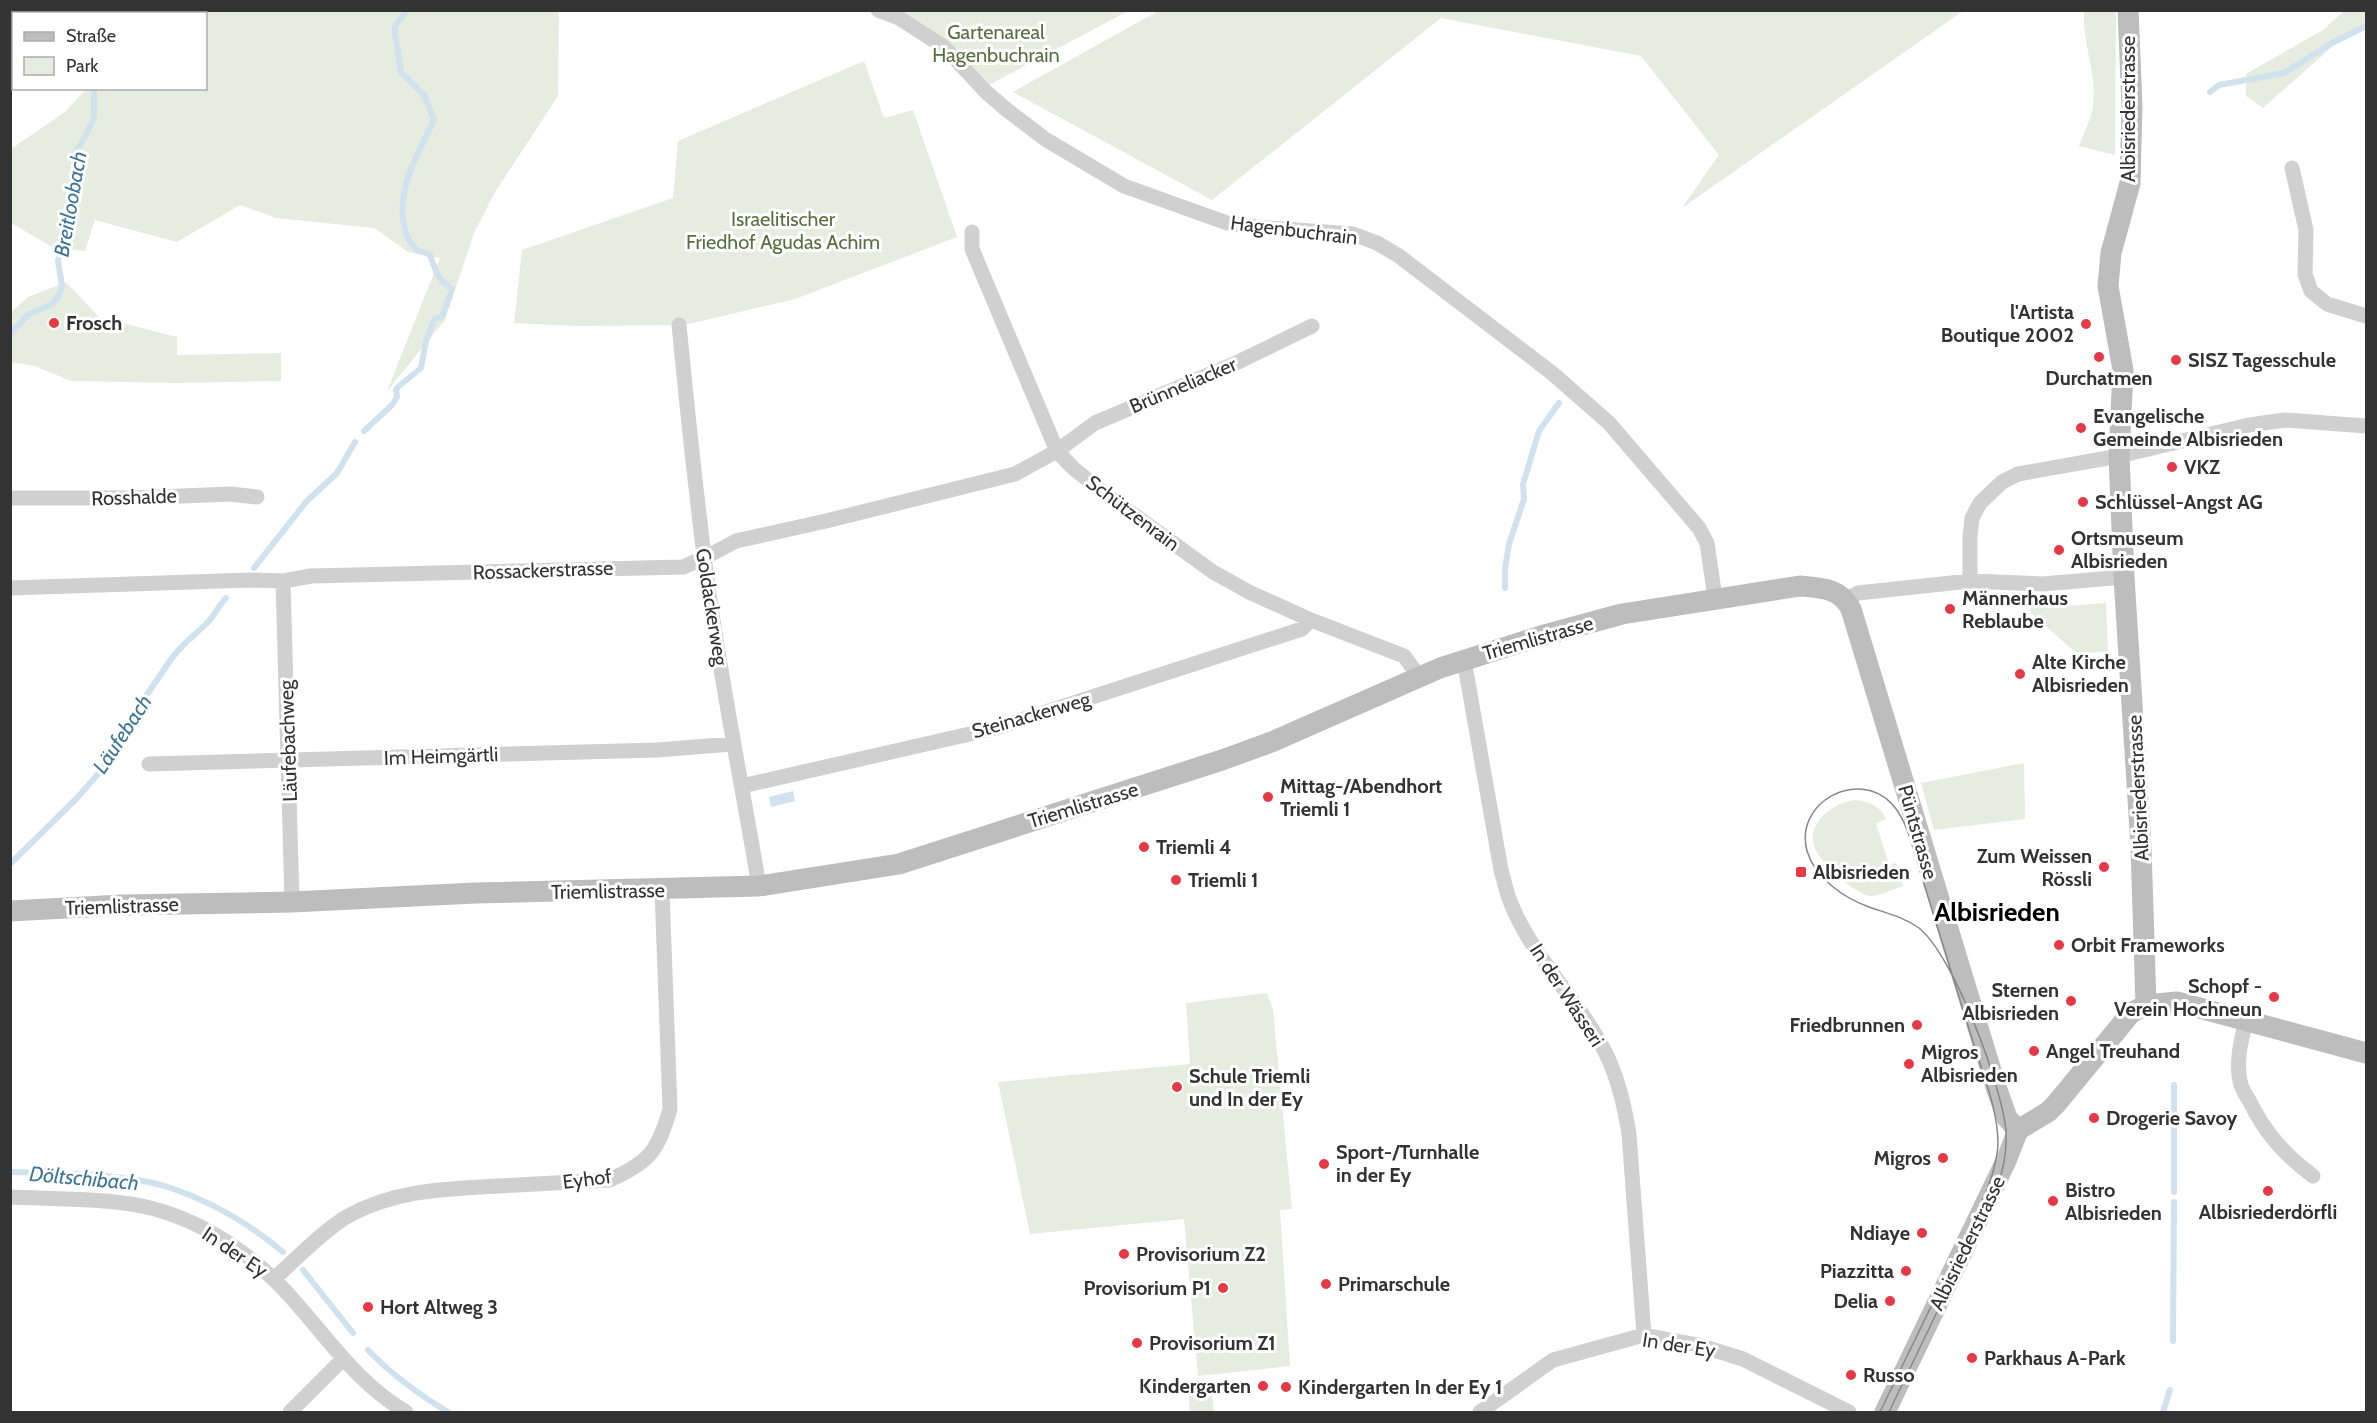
<svg xmlns="http://www.w3.org/2000/svg" width="2377" height="1423" font-family="Cabin,sans-serif">
  <style>
    .green { fill: #e6ecdf }
    .water { fill: #cfe2ee }
    .lines { fill: none; stroke-linecap: round; stroke-linejoin: round }
    .stream { stroke: #cfe2ee; stroke-width: 6 }
    .street { stroke: #d0d0d0; stroke-width: 15 }
    .secondary { stroke: #bdbdbd; stroke-width: 21 }
    .tram { stroke: #888; stroke-width: 1.5 }
    .poi-dot { fill: #e63946; stroke: #fff; stroke-width: 2 }
    .labels { text-anchor: middle; dominant-baseline: central; stroke-width: 6; stroke-linejoin: round; paint-order: stroke }
    .park-label { font-size: 20px; fill: #56703f; stroke: #fff }
    .street-label { font-size: 20px; fill: #333; stroke: #fff }
    .poi-label { font-size: 20px; font-weight: bold; fill: #333; stroke: #fff; text-anchor: start }
    .water-label { font-size: 21px; font-style: italic; fill: #3f7597; stroke: #fff }
    .district-label { font-size: 26px; font-weight: bold; fill: #000; stroke: #fff }
  </style>
  <rect width="100%" height="100%" fill="#fff"/>
  <path class="green" d="M 179,10 L 559,11 L 558,96 L 495,192 L 474,233 L 445,320 L 387,391 L 440,258 L 408,252 L 374,228 L 276,218 L 240,205 L 177,242 L 95,220 L 85,251 L 54,248 L 11,223 L 11,149 L 65,112 L 86,89 L 206,88 L 206,14 L 174,13 Z
    M 1160,10 L 1963,10 L 1963,11 L 1682,208 L 1719,155 L 1641,56 L 1441,18 L 1212,200 L 1013,92 Z
    M 898,11 L 1128,11 L 989,85 Z
    M 2084,11 L 2116,11 L 2115,155 L 2079,146 C 2084,133 2091,119 2093,105 C 2097,73 2082,43 2084,11 Z
    M 2344,11 L 2366,11 L 2366,27 L 2333,46 L 2263,108 L 2246,96 L 2246,74 L 2323,30 Z
    M 864,61 L 884,118 L 913,110 L 957,237 L 795,299 L 684,325 L 578,326 L 514,323 L 522,250 L 673,198 L 678,141 Z
    M 66,282 L 99,317 L 177,337 L 177,355 L 281,353 L 281,381 L 176,383 L 71,381 L 35,366 L 11,362 L 11,312 L 28,297 Z
    M 2037,601 L 2068,601 L 2068,606 L 2106,603 L 2108,652 L 2078,653 L 2074,651 L 2031,613 L 2030,605 Z
    M 2024,763 L 2025,819 L 1934,830 L 1921,783 Z
    M 1855,800 C 1869,802 1881,806 1886,819 L 1876,823 L 1889,865 L 1896,863 L 1903,886 C 1894,889 1881,895 1872,896 C 1863,896 1853,888 1847,884 C 1836,875 1825,865 1818,854 C 1801,826 1831,803 1855,800 Z
    M 1267,993 L 1273,1010 L 1292,1209 L 1280,1210 L 1290,1366 L 1198,1376 L 1184,1219 L 1030,1234 L 998,1082 L 1190,1064 L 1186,1003 Z
    M 1211,1383 L 1214,1412 L 1190,1412 L 1188,1385 Z"/>
  <path class="water" d="M 793,791 L 795,801 L 771,807 L 769,797 Z"/>
  <g class="lines">
    <path class="stream" d="M 129,10 L 131,14
      M 2210,92 L 2219,85 L 2284,73 L 2332,43 L 2366,26
      M 10,334 L 29,314 L 52,304 L 58,297 L 62,286 L 58,261 L 69,225 L 66,210 L 75,169 L 74,156 L 91,125 L 94,115 L 94,88
      M 364,431 L 392,405 L 397,397 L 396,390 L 398,387 L 421,368 L 426,341 L 434,320 L 442,316 L 452,289 L 443,282 L 437,274 L 430,255 C 426,252 421,252 418,250 C 411,245 407,238 405,230 C 395,190 417,156 434,120 L 424,95 L 401,72 L 395,33 L 395,26 L 407,10
      M 254,568 L 306,502 L 337,473 L 355,442
      M 1505,588 L 1505,569 L 1509,544 L 1524,499 L 1523,484 L 1539,431 L 1559,403
      M 10,864 L 77,798 L 99,773 L 126,725 L 172,658 C 181,645 194,636 206,624 C 214,617 218,606 226,598
      M 2174,1085 L 2174,1192
      M 10,1172 C 60,1173 125,1173 171,1188 C 212,1202 250,1224 283,1252
      M 303,1270 L 353,1333
      M 2173,1341 L 2174,1202
      M 368,1350 C 392,1375 418,1394 448,1412
      M 2163,1412 L 2170,1390"/>
    <path class="street" d="M 878,10 L 899,18 L 944,47 L 986,92 L 1007,110 L 1045,139 L 1124,186 L 1227,223 L 1256,227 L 1353,234 L 1377,243 L 1399,256 L 1552,373 L 1609,423 L 1699,528 L 1707,543 L 1715,598
      M 2292,168 L 2306,230 L 2305,274 L 2311,291 L 2327,304 L 2366,316
      M 972,232 L 972,249 L 1057,451 L 1073,468 L 1108,496 L 1213,572 L 1251,593 L 1311,620 L 1404,656 L 1420,678
      M 679,325 C 688,417 697,509 710,600 C 724,696 743,791 759,886
      M 10,498 L 133,498 L 230,494 L 257,497
      M 283,581 L 292,902
      M 1970,581 L 1970,536 L 1972,518 L 1980,503 L 2002,482 L 2018,474 L 2119,456 L 2249,425 L 2285,420 L 2366,426
      M 10,588 L 251,580 L 283,581 L 311,576 L 683,567 L 704,558 L 736,541 L 826,521 L 1015,474 L 1057,451 L 1095,423 L 1234,364 L 1312,326
      M 1846,600 L 1858,593 L 1970,581 L 2043,584 L 2124,577
      M 1464,660 L 1501,870 C 1504,880 1506,891 1510,901 C 1532,959 1583,1003 1609,1060 C 1619,1083 1625,1109 1629,1134 L 1644,1335
      M 149,764 L 657,750 L 733,744
      M 742,786 L 996,728 L 1302,629 L 1311,620
      M 2246,1020 C 2241,1040 2235,1065 2241,1085 C 2243,1091 2247,1097 2250,1102 C 2265,1133 2285,1155 2313,1176
      M 10,1197 C 52,1199 102,1198 142,1206 C 203,1219 257,1257 297,1304 C 331,1343 361,1386 406,1412
      M 275,1278 C 295,1260 325,1229 348,1216 C 395,1190 446,1189 499,1186 C 535,1184 572,1182 609,1180 C 649,1163 658,1151 670,1109 L 662,890
      M 290,1412 L 343,1359
      M 1480,1412 L 1553,1360 L 1644,1335 L 1698,1345 L 1743,1359 L 1849,1412"/>
    <path class="secondary" d="M 2128,10 L 2132,107 L 2130,183 L 2111,253 L 2108,286 L 2123,370 L 2119,456 L 2124,577 L 2141,847 L 2146,1005
      M 10,911 L 122,905 L 292,902 L 475,893 L 759,886 L 899,864 L 1222,760 L 1274,741 L 1440,668 L 1541,636 L 1622,614 L 1800,586 C 1822,588 1840,588 1851,609 L 1996,1087 L 2007,1118 L 2018,1130
      M 1885,1412 L 2006,1161 L 2018,1130 L 2048,1112 L 2056,1104 L 2131,1013 L 2146,1005 L 2177,1002 L 2366,1053"/>
    <path class="tram" d="M 1880,1412 L 1984,1197 C 1991,1180 1997,1163 1998,1144 C 1998,1109 1983,1075 1973,1042 C 1954,981 1935,919 1916,858 C 1911,840 1905,818 1892,804 C 1858,768 1794,802 1807,851 C 1815,878 1844,898 1869,907 C 1886,913 1904,917 1919,928 C 1954,956 2002,1086 2006,1131 C 2007,1152 2004,1170 1996,1189 L 1889,1412"/>
  </g>
  <g class="poi-dot">
    <circle cx="54" cy="323" r="6"/>
    <circle cx="2086" cy="324" r="6"/>
    <circle cx="2099" cy="357" r="6"/>
    <circle cx="2176" cy="360" r="6"/>
    <circle cx="2081" cy="428" r="6"/>
    <circle cx="2172" cy="467" r="6"/>
    <circle cx="2083" cy="502" r="6"/>
    <circle cx="2059" cy="550" r="6"/>
    <circle cx="1950" cy="609" r="6"/>
    <circle cx="2020" cy="674" r="6"/>
    <circle cx="1268" cy="797" r="6"/>
    <circle cx="1144" cy="847" r="6"/>
    <circle cx="2104" cy="867" r="6"/>
    <rect x="1795" y="866" width="12" height="12" rx="3"/>
    <circle cx="1176" cy="880" r="6"/>
    <circle cx="2059" cy="945" r="6"/>
    <circle cx="2274" cy="997" r="6"/>
    <circle cx="2071" cy="1001" r="6"/>
    <circle cx="1917" cy="1025" r="6"/>
    <circle cx="2034" cy="1051" r="6"/>
    <circle cx="1909" cy="1064" r="6"/>
    <circle cx="1177" cy="1087" r="6"/>
    <circle cx="2094" cy="1118" r="6"/>
    <circle cx="1943" cy="1158" r="6"/>
    <circle cx="1324" cy="1164" r="6"/>
    <circle cx="2268" cy="1191" r="6"/>
    <circle cx="2053" cy="1201" r="6"/>
    <circle cx="1922" cy="1233" r="6"/>
    <circle cx="1124" cy="1254" r="6"/>
    <circle cx="1906" cy="1271" r="6"/>
    <circle cx="1326" cy="1284" r="6"/>
    <circle cx="1223" cy="1288" r="6"/>
    <circle cx="1890" cy="1301" r="6"/>
    <circle cx="368" cy="1307" r="6"/>
    <circle cx="1137" cy="1343" r="6"/>
    <circle cx="1972" cy="1358" r="6"/>
    <circle cx="1851" cy="1375" r="6"/>
    <circle cx="1263" cy="1386" r="6"/>
    <circle cx="1286" cy="1387" r="6"/>
  </g>
  <g class="labels">
    <g class="park-label">
      <text x="996" y="32">Gartenareal<tspan x="996" dy="23">Hagenbuchrain</tspan></text>
      <text x="783" y="219">Israelitischer<tspan x="783" dy="23">Friedhof Agudas Achim</tspan></text>
    </g>
    <g class="street-label">
      <text transform="translate(2128 109) rotate(-90)">Albisriederstrasse</text>
      <text transform="translate(1294 230) rotate(7)">Hagenbuchrain</text>
      <text transform="translate(1183 385) rotate(-23)">Brünneliacker</text>
      <text transform="translate(134 497) rotate(-2)">Rosshalde</text>
      <text transform="translate(1133 513) rotate(37)">Schützenrain</text>
      <text transform="translate(543 570) rotate(-2)">Rossackerstrasse</text>
      <text transform="translate(712 607) rotate(81)">Goldackerweg</text>
      <text transform="translate(1538 638) rotate(-16)">Triemlistrasse</text>
      <text transform="translate(1031 715) rotate(-16)">Steinackerweg</text>
      <text transform="translate(288 741) rotate(-92)">Läufebachweg</text>
      <text transform="translate(441 756) rotate(-2)">Im Heimgärtli</text>
      <text transform="translate(2138 788) rotate(-93)">Albisriederstrasse</text>
      <text transform="translate(1083 805) rotate(-17)">Triemlistrasse</text>
      <text transform="translate(1918 832) rotate(74)">Püntstrasse</text>
      <text transform="translate(608 891) rotate(-1)">Triemlistrasse</text>
      <text transform="translate(122 906) rotate(-2)">Triemlistrasse</text>
      <text transform="translate(1567 995) rotate(57)">In der Wässeri</text>
      <text transform="translate(587 1179) rotate(-7)">Eyhof</text>
      <text transform="translate(1967 1243) rotate(-64)">Albisriederstrasse</text>
      <text transform="translate(235 1252) rotate(34)">In der Ey</text>
      <text transform="translate(1679 1345) rotate(9)">In der Ey</text>
    </g>
    <g class="poi-label">
      <text x="2074" y="312" text-anchor="end">l'Artista<tspan x="2074" dy="23">Boutique 2002</tspan></text>
      <text x="66" y="323">Frosch</text>
      <text x="2188" y="360">SISZ Tagesschule</text>
      <text x="2099" y="378" text-anchor="middle">Durchatmen</text>
      <text x="2093" y="416">Evangelische<tspan x="2093" dy="23">Gemeinde Albisrieden</tspan></text>
      <text x="2184" y="467">VKZ</text>
      <text x="2095" y="502">Schlüssel-Angst AG</text>
      <text x="2071" y="538">Ortsmuseum<tspan x="2071" dy="23">Albisrieden</tspan></text>
      <text x="1962" y="598">Männerhaus<tspan x="1962" dy="23">Reblaube</tspan></text>
      <text x="2032" y="662">Alte Kirche<tspan x="2032" dy="23">Albisrieden</tspan></text>
      <text x="1280" y="786">Mittag-/Abendhort<tspan x="1280" dy="23">Triemli 1</tspan></text>
      <text x="1156" y="847">Triemli 4</text>
      <text x="2092" y="856" text-anchor="end">Zum Weissen<tspan x="2092" dy="23">Rössli</tspan></text>
      <text x="1813" y="872">Albisrieden</text>
      <text x="1188" y="880">Triemli 1</text>
      <text x="2071" y="945">Orbit Frameworks</text>
      <text x="2262" y="986" text-anchor="end">Schopf -<tspan x="2262" dy="23">Verein Hochneun</tspan></text>
      <text x="2059" y="990" text-anchor="end">Sternen<tspan x="2059" dy="23">Albisrieden</tspan></text>
      <text x="1905" y="1025" text-anchor="end">Friedbrunnen</text>
      <text x="2046" y="1051">Angel Treuhand</text>
      <text x="1921" y="1052">Migros<tspan x="1921" dy="23">Albisrieden</tspan></text>
      <text x="1189" y="1076">Schule Triemli<tspan x="1189" dy="23">und In der Ey</tspan></text>
      <text x="2106" y="1118">Drogerie Savoy</text>
      <text x="1336" y="1152">Sport-/Turnhalle<tspan x="1336" dy="23">in der Ey</tspan></text>
      <text x="1931" y="1158" text-anchor="end">Migros</text>
      <text x="2065" y="1190">Bistro<tspan x="2065" dy="23">Albisrieden</tspan></text>
      <text x="2268" y="1212" text-anchor="middle">Albisriederdörfli</text>
      <text x="1910" y="1233" text-anchor="end">Ndiaye</text>
      <text x="1136" y="1254">Provisorium Z2</text>
      <text x="1894" y="1271" text-anchor="end">Piazzitta</text>
      <text x="1338" y="1284">Primarschule</text>
      <text x="1211" y="1288" text-anchor="end">Provisorium P1</text>
      <text x="1878" y="1301" text-anchor="end">Delia</text>
      <text x="380" y="1307">Hort Altweg 3</text>
      <text x="1149" y="1343">Provisorium Z1</text>
      <text x="1984" y="1358">Parkhaus A-Park</text>
      <text x="1863" y="1375">Russo</text>
      <text x="1251" y="1386" text-anchor="end">Kindergarten</text>
      <text x="1298" y="1387">Kindergarten In der Ey 1</text>
    </g>
    <g class="water-label">
      <text transform="translate(70 204) rotate(-80)">Breitloobach</text>
      <text transform="translate(122 734) rotate(-57)">Läufebach</text>
      <text transform="translate(84 1178) rotate(5)">Döltschibach</text>
    </g>
    <g class="district-label">
      <text x="1997" y="912">Albisrieden</text>
    </g>
  </g>
  <rect width="2377" height="1423" fill="none" stroke="#333333" stroke-width="24"/>
  <rect x="12" y="12" width="195" height="78" fill="#ffffff" stroke="#adadad" stroke-width="1.5"/>
  <rect x="24" y="32" width="30" height="9" fill="#bdbdbd" stroke="#adadad" stroke-width="1.5"/>
  <text x="66" y="42" font-size="18" fill="#333333">Straße</text>
  <rect x="24" y="57" width="30" height="18" fill="#e6ecdf" stroke="#adadad" stroke-width="1.5"/>
  <text x="66" y="72" font-size="18" fill="#333333">Park</text>
</svg>
